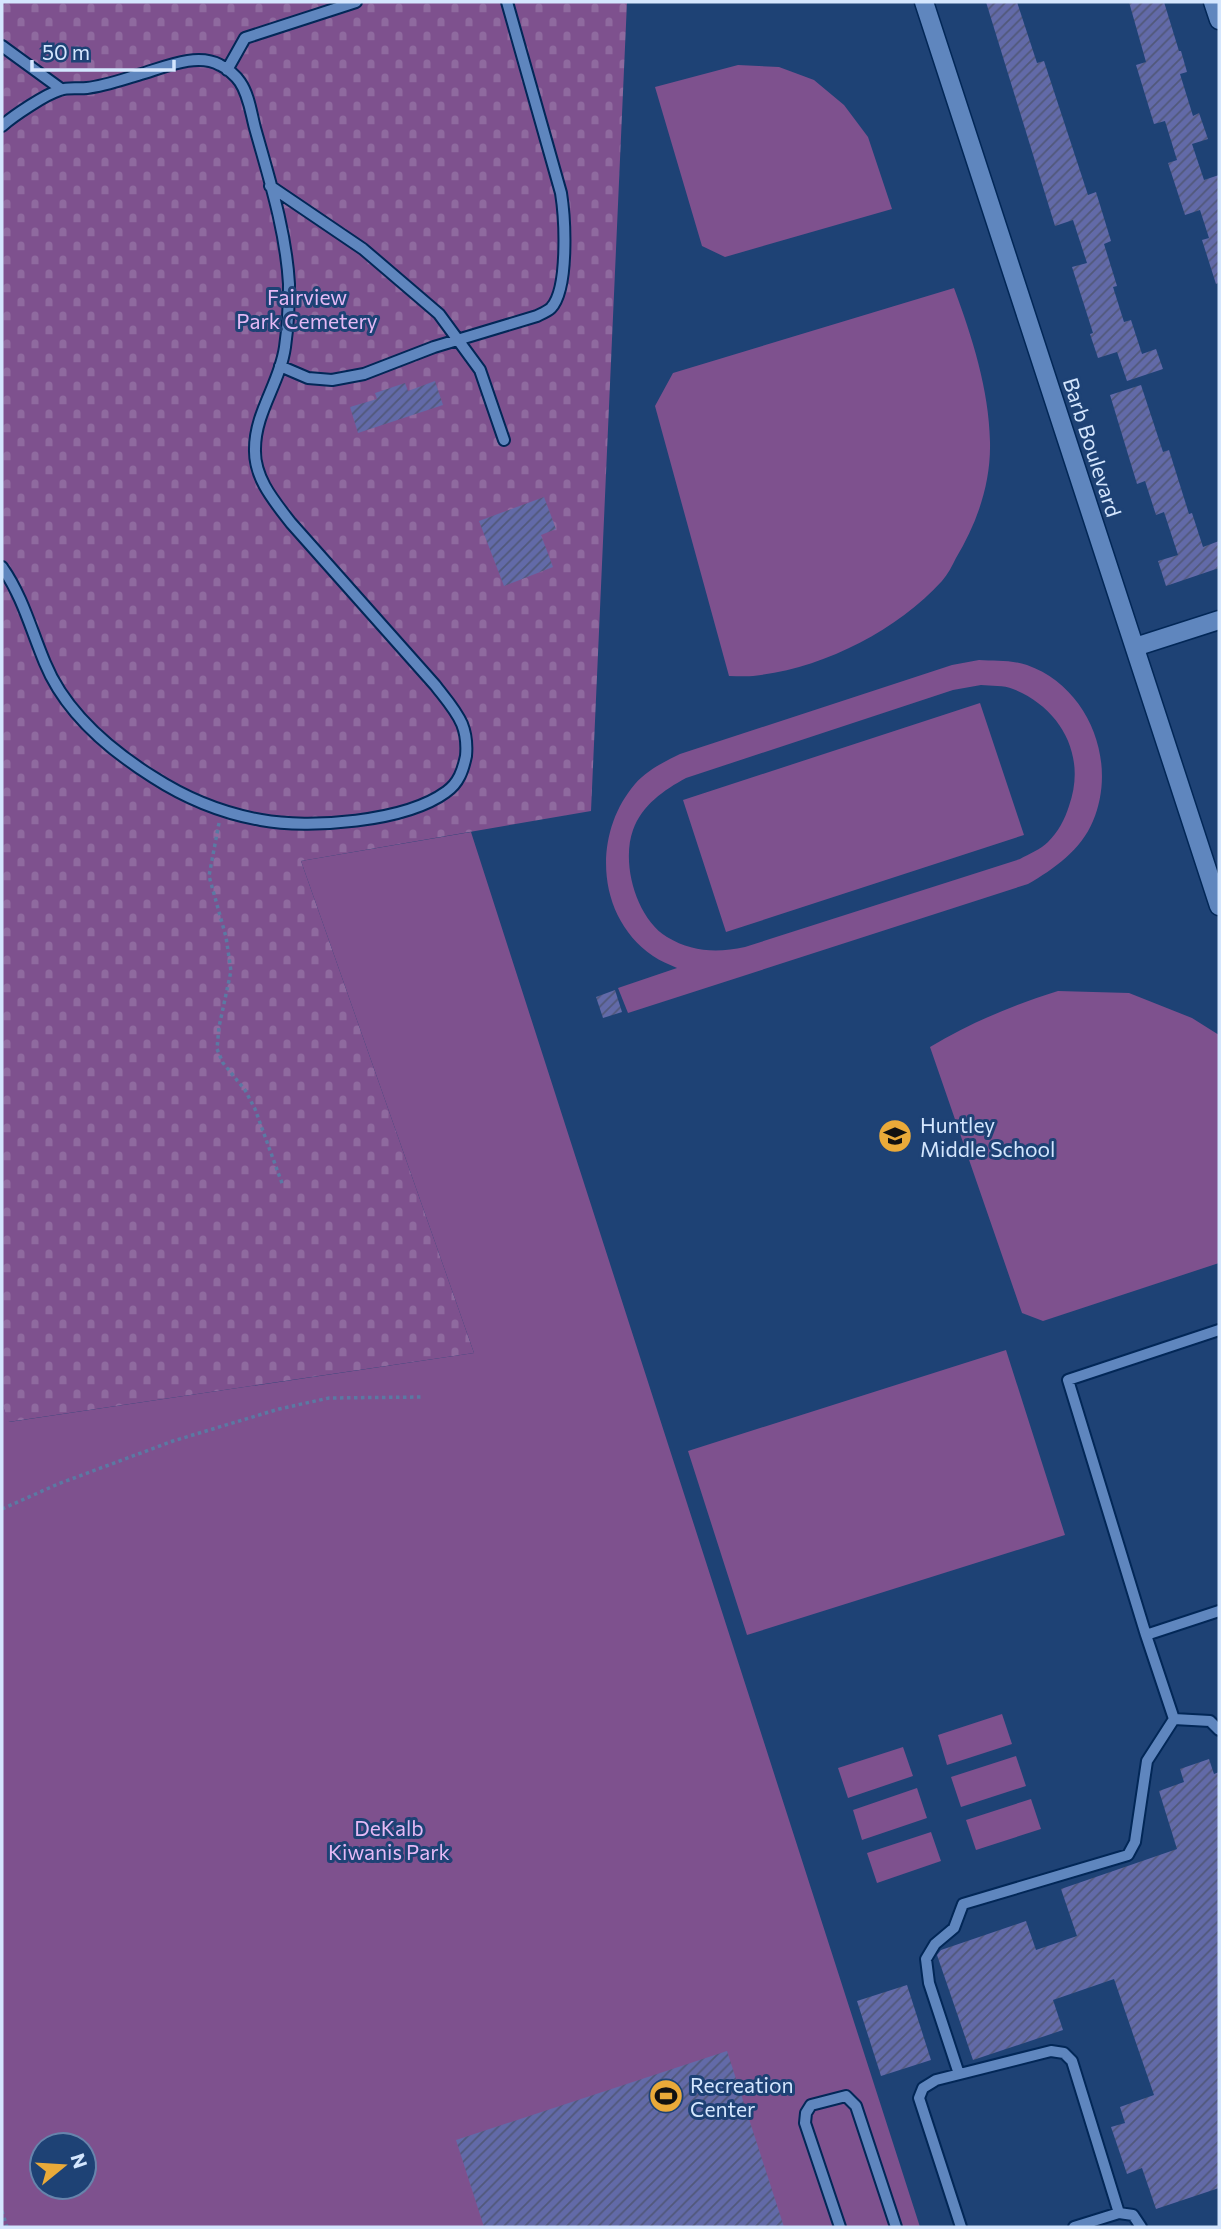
<svg xmlns="http://www.w3.org/2000/svg" width="1221" height="2229" font-family="Commissioner,sans-serif">
  <style>
    .cemetery { fill: url(#cemetery-stones) }
    .green { fill: #7e518e; fill-rule: evenodd }
    .building { fill: url(#building-hatch) }
    .lines { fill: none; stroke-linecap: round; stroke-linejoin: round }
    .lane-casing { stroke: #022757; stroke-width: 14 }
    .street-casing { stroke: #022757; stroke-width: 21 }
    .path { stroke: #5b79a3; stroke-width: 3.5; stroke-dasharray: 3.5 3.5; stroke-linecap: butt }
    .lane { stroke: #5f86be; stroke-width: 10 }
    .street { stroke: #5f86be; stroke-width: 18 }
    .labels { text-anchor: middle; dominant-baseline: central; stroke-width: 6; stroke-linejoin: round; paint-order: stroke }
    .park-label { font-size: 21px; fill: #e5b9f5; stroke: #1e4275 }
    .street-label { font-size: 21px; fill: #d4e6fe; stroke: #1e4275 }
    .poi-label { font-size: 21px; fill: #d4e6fe; stroke: #1e4275; text-anchor: start }
  </style>
  <defs>
    <pattern id="cemetery-stones" width="16" height="16" patternUnits="userSpaceOnUse" patternTransform="scale(1.75)"><rect width="16" height="16" fill="#7e518e"/><path d="M2 7V4a2 2 0 0 1 4 0v3zM10 15v-3a2 2 0 0 1 4 0v3z" fill="#8f6a9f"/></pattern>
    <pattern id="building-hatch" width="6" height="6" patternUnits="userSpaceOnUse" patternTransform="scale(1.75)"><rect width="6" height="6" fill="#626aa8"/><path d="M-1 1l2-2M0 6l6-6M5 7l2-2" fill="none" stroke="#51587a"/></pattern>
  </defs>
  <rect width="100%" height="100%" fill="#1e4275"/>
  <path class="cemetery" d="M 2,2 L 627,2 L 591,811 L 301,861 L 474,1353 L 8,1422 L 2,1403 Z"/>
  <path class="green" d="M 738,65 L 779,67 L 814,80 L 844,105 L 868,137 L 892,209 L 725,257 L 702,246 L 655,87 Z
    M 954,288 C 972,337 989,389 990,442 C 991,484 977,523 956,558 C 952,566 948,574 942,581 C 897,630 827,666 761,675 C 751,677 739,676 729,676 L 655,406 L 673,373 Z
    M 979,660 C 994,661 1013,660 1027,665 C 1089,687 1118,762 1093,821 C 1081,850 1054,869 1028,884 L 628,1013 L 618,988 L 677,968 C 669,964 660,961 653,956 C 596,917 592,834 635,784 C 647,770 664,762 680,754 L 952,665 ZM 981,685 C 991,686 1004,685 1013,689 C 1061,708 1087,756 1069,806 C 1065,819 1058,832 1048,842 C 1041,849 1029,854 1020,859 L 745,947 C 717,953 692,952 667,937 C 636,918 621,863 633,830 C 642,805 664,790 686,778 L 953,690 Z
    M 980,703 L 1024,835 L 726,932 L 683,800 Z
    M 471,832 L 920,2227 L 2,2227 L 2,1403 L 9,1422 L 474,1353 L 301,861 ZM 42,2145 L 84,2145 L 84,2187 L 42,2187 Z
    M 1058,991 L 1129,993 L 1192,1018 L 1219,1035 L 1219,1263 L 1043,1321 L 1022,1313 L 930,1047 C 972,1022 1011,1006 1058,991 Z
    M 1006,1350 L 1065,1535 L 747,1635 L 688,1451 Z
    M 1002,1714 L 1012,1744 L 947,1765 L 938,1735 Z
    M 903,1747 L 913,1776 L 848,1798 L 838,1768 Z
    M 1016,1756 L 1026,1786 L 961,1807 L 951,1777 Z
    M 917,1788 L 927,1818 L 862,1840 L 853,1810 Z
    M 1031,1799 L 1041,1829 L 976,1850 L 966,1820 Z
    M 931,1832 L 941,1861 L 877,1883 L 867,1853 Z"/>
  <path class="building" d="M 986,2 L 1017,2 L 1037,63 L 1044,61 L 1088,195 L 1096,192 L 1111,241 L 1104,244 L 1117,286 L 1113,287 L 1124,322 L 1131,320 L 1142,354 L 1156,349 L 1163,369 L 1127,381 L 1117,352 L 1098,358 L 1090,334 L 1093,333 L 1072,267 L 1087,263 L 1073,220 L 1055,226 Z
    M 1129,2 L 1164,2 L 1179,51 L 1181,51 L 1187,72 L 1180,74 L 1193,116 L 1199,113 L 1208,139 L 1192,144 L 1204,180 L 1219,175 L 1219,283 L 1216,284 L 1202,240 L 1209,238 L 1200,210 L 1185,215 L 1168,163 L 1177,160 L 1165,121 L 1154,124 L 1136,65 L 1146,62 Z
    M 435,381 L 443,405 L 358,433 L 350,407 L 377,399 L 375,393 L 405,383 L 408,391 Z
    M 1141,385 L 1163,452 L 1169,450 L 1189,514 L 1192,513 L 1203,547 L 1219,541 L 1219,568 L 1166,586 L 1158,561 L 1178,555 L 1164,512 L 1156,515 L 1145,481 L 1137,484 L 1110,395 Z
    M 544,497 L 556,529 L 541,535 L 553,567 L 504,586 L 479,521 Z
    M 615,990 L 622,1012 L 603,1018 L 596,997 Z
    M 1209,1759 L 1214,1774 L 1219,1772 L 1219,2188 L 1156,2209 L 1142,2168 L 1127,2174 L 1111,2127 L 1125,2123 L 1120,2107 L 1154,2095 L 1114,1979 L 1053,2000 L 1063,2030 L 973,2060 L 937,1955 L 941,1950 L 1026,1921 L 1036,1950 L 1077,1936 L 1061,1889 L 1177,1849 L 1159,1791 L 1184,1782 L 1180,1769 Z
    M 907,1985 L 931,2060 L 881,2076 L 857,2001 Z
    M 727,2051 L 784,2227 L 484,2227 L 456,2140 Z"/>
  <g class="lines">
    <g class="lane-casing">
      <path id="lane" d="M 2,46 L 61,89
        M 227,70 L 245,38 L 356,2
        M 2,126 C 13,116 46,94 60,90 C 68,87 78,89 87,88 C 104,86 121,80 138,75 C 163,68 196,52 220,65 C 227,68 236,76 240,82 C 249,95 251,113 255,128 C 269,178 286,231 289,284 C 289,305 288,326 285,347 C 280,383 255,412 255,449 C 254,478 274,501 291,523 L 435,685 C 445,698 456,710 462,724 C 466,734 467,745 466,756 C 463,770 459,783 446,792 C 405,822 309,829 261,820 C 221,813 187,799 153,777 C 110,750 65,712 45,663 C 31,630 23,597 2,567
        M 270,186 L 363,249 L 439,314 L 480,370 L 504,440
        M 280,366 L 308,378 L 332,380 L 364,374 L 434,347 L 537,316 C 541,314 548,311 551,308 C 569,289 565,218 561,193 L 507,2
        M 1219,1611 L 1146,1635 L 1174,1719 L 1210,1721 L 1219,1730
        M 1146,1635 L 1068,1380 L 1219,1330
        M 959,2074 L 929,1983 L 926,1959 L 935,1944 L 954,1928 L 963,1904 L 1128,1855 L 1135,1842 L 1147,1761 L 1174,1719
        M 840,2227 L 805,2123 L 806,2113 L 811,2105 L 846,2096 L 856,2106 L 896,2227
        M 961,2227 L 919,2098 L 923,2088 L 936,2080 L 1051,2051 L 1064,2053 L 1072,2061 L 1119,2213
        M 1074,2227 L 1119,2213 L 1133,2215 L 1141,2227"/>
    </g>
    <g class="street-casing">
      <path id="street" d="M 924,2 L 1219,906
        M 1213,2 L 1219,20
        M 1135,647 L 1219,620"/>
    </g>
    <path class="path" d="M 219,823 L 209,876 L 226,937 L 231,971 L 219,1027 L 217,1049 L 223,1063 L 245,1090 L 255,1109 L 283,1186
      M 2,1509 L 58,1484 L 173,1441 L 279,1409 L 329,1398 L 423,1397
      M 2,2211 L 7,2227"/>
    <use href="#lane" class="lane"/>
    <use href="#street" class="street"/>
  </g>
  <defs>
    <g id="school-disc" transform="scale(1.75)"><circle r="9.5" fill="#eaaa39" stroke="#1e4275"/><path d="M0-5L7-2L0 1L-7-2ZM-4 1L0 2.5L4 1V4Q0 6-4 4Z" fill="#111"/></g>
    <g id="stadium-disc" transform="scale(1.75)"><circle r="9.5" fill="#eaaa39" stroke="#1e4275"/><path d="M0-5a6.5 5 0 1 0 0 10a6.5 5 0 1 0 0-10ZM-3.5-1.8h7v3.6h-7Z" fill="#111"/></g>
  </defs>
  <g fill-rule="evenodd">
    <use href="#school-disc" x="895" y="1136"/>
    <use href="#stadium-disc" x="666" y="2096"/>
  </g>
  <g class="labels">
    <g class="park-label">
      <text x="307" y="296">Fairview<tspan x="307" dy="24">Park Cemetery</tspan></text>
      <text x="389" y="1827">DeKalb<tspan x="389" dy="24">Kiwanis Park</tspan></text>
    </g>
    <g class="street-label">
      <text transform="translate(1093 447) rotate(72)">Barb Boulevard</text>
    </g>
    <g class="poi-label">
      <text x="920" y="1124">Huntley<tspan x="920" dy="24">Middle School</tspan></text>
      <text x="690" y="2084">Recreation<tspan x="690" dy="24">Center</tspan></text>
    </g>
  </g>
  <rect width="1221" height="2229" fill="none" stroke="#d4e6fe" stroke-width="7"/>
  <g transform="translate(63 2166) rotate(72)"><circle r="33" fill="#1e4275" stroke="#6784ac" stroke-width="2"/>
  <path d="M0-5L12 26L0 18L-12 26Z" fill="#eaaa39"/>
  <text y="-10" font-size="19" font-weight="bold" text-anchor="middle" fill="#d4e6fe">N</text>
  </g>
  <path d="M32 60v10h142v-10" fill="none" stroke="#d4e6fe" stroke-width="3.5"/>
  <text x="42" y="60" font-size="21" fill="#d4e6fe" stroke="#1e4275" stroke-width="5" paint-order="stroke">50 m</text>
</svg>
